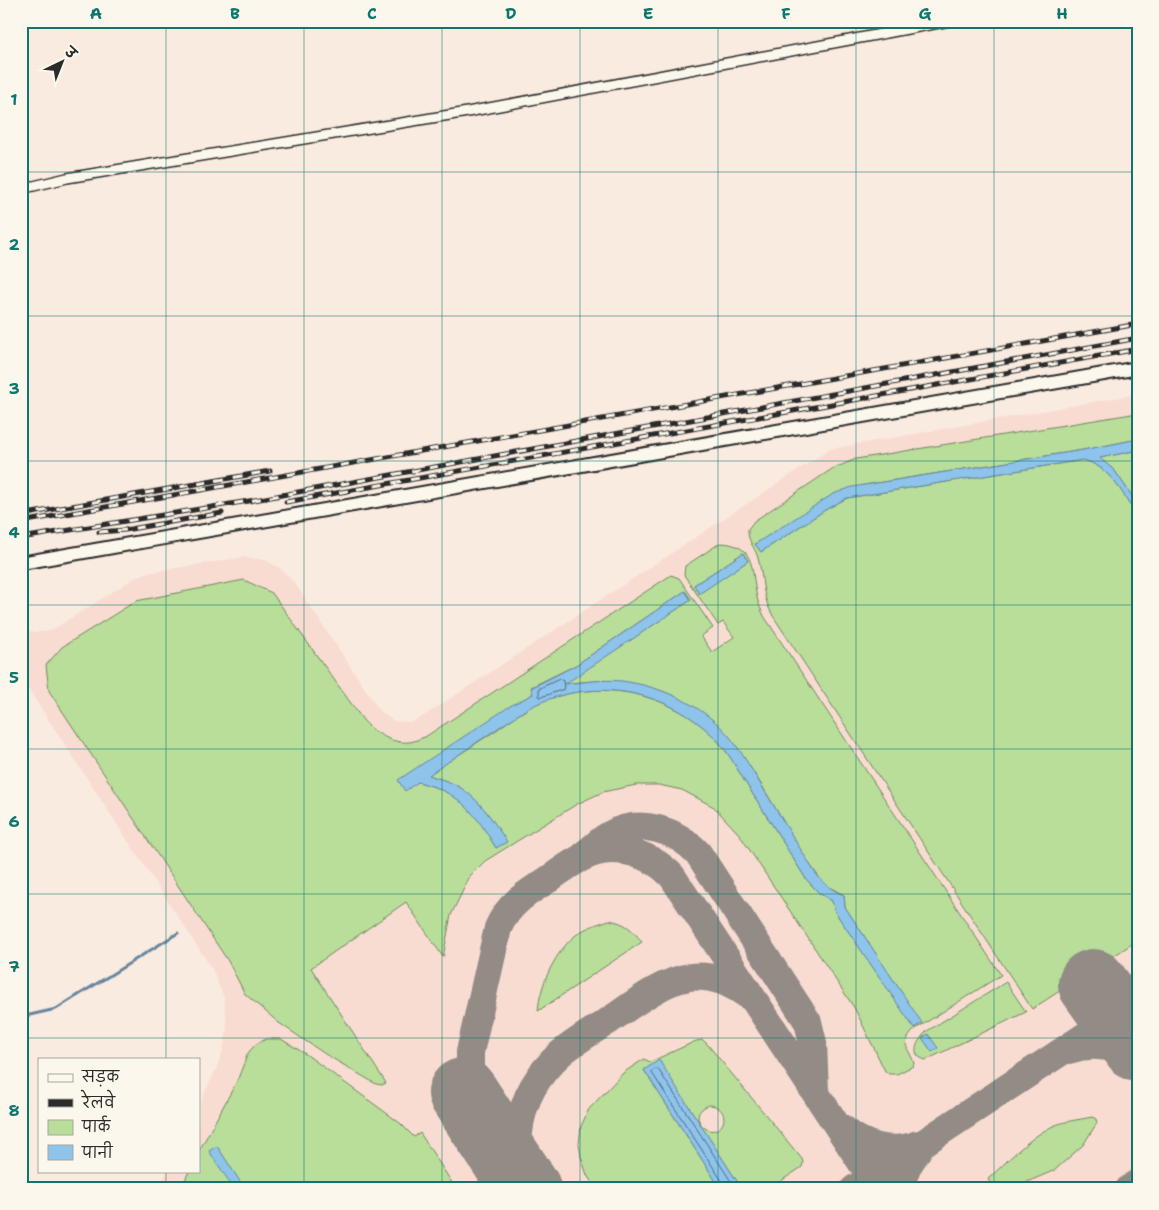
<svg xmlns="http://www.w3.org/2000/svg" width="1159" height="1210" font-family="'Shantell Sans','Playpen Sans Deva',sans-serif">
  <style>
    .built { fill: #f8dcd1 }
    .green { fill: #b8de9a; stroke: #728462; fill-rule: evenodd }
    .water { fill: #8ec3ec; stroke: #66869f }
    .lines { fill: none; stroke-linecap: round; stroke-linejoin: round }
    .shore { stroke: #536878; stroke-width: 1 }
    .stream { stroke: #66869f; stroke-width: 3 }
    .taxiway { stroke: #928b86; stroke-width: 28 }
    .runway { stroke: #928b86; stroke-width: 70 }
    .street-casing { stroke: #2b2b2b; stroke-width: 12 }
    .secondary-casing { stroke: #2b2b2b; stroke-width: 16 }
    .street { stroke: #fbf7ec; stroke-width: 9 }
    .secondary { stroke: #fbf7ec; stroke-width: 12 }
    .rail-casing { stroke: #2b2b2b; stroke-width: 5 }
    .rail { stroke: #fbf7ec; stroke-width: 3; stroke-dasharray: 9; stroke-linecap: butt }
    .grid { fill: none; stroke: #0f766e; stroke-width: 1; stroke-opacity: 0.55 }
    .neatline { fill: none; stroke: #0f766e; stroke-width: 2 }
    .grid-label { font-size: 16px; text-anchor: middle; font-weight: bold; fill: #0f766e }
  </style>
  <rect width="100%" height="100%" fill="#faebe0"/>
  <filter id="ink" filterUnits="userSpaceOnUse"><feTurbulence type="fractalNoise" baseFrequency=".02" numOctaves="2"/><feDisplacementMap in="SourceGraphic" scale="10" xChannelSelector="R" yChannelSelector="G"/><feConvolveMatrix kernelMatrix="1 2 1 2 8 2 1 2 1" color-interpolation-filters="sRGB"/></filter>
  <g filter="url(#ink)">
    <path class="built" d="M 1138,394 L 1138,1189 L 159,1189 L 167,1171 L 199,1171 L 199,1105 L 217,1067 L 224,1046 L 227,1028 L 224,998 L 212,969 L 21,678 L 21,627 L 33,632 L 43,632 L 52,630 L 136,577 L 146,573 L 244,557 L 265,560 L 280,568 L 294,582 L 380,711 L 394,721 L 411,722 L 422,717 L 830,449 Z"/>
    <path class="green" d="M 1138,413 L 1138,439 L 1083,450 L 864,485 L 755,544 L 761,552 L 825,510 L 847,498 L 1083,460 C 1110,466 1124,496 1138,517 L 1138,940 L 1032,1009 L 773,616 C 761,595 764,580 758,558 C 755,547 747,541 748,529 L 754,521 L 832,469 L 856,459 Z
      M 1138,450 L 1138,505 L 1115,471 L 1099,458 Z
      M 720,543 C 759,544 750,574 758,601 C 759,606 762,611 764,616 L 1001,975 L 914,1030 C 900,1046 908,1046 914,1063 L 913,1066 L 897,1074 L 889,1074 L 885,1071 L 855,1009 L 739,834 L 714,807 L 682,790 L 659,785 L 636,785 L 603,792 L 577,804 L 485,861 L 470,876 L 451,915 L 443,957 L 406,902 L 311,968 L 386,1083 L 382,1085 L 376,1084 L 325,1054 L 279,1023 L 245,994 L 228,961 L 49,691 L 46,665 L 62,647 L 136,601 L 244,580 L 272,593 L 363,720 C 374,732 391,744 409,742 C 414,742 420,738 425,737 L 671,575 L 679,578 L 713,628 L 701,636 L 712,652 L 734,637 L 723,622 L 718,625 L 684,575 L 685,566 ZM 743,553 L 748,561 L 699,593 L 694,585 ZM 685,591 L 691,600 L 564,684 C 633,673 698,692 739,751 C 769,792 790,839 821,880 L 829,887 L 844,895 L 845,907 L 921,1023 L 915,1028 L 835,912 L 832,901 L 819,893 L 806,879 C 786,847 767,816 747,785 C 737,769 728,751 715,738 C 669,691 596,677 536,704 C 523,711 510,720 498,729 C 475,744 451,760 428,775 C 471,787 484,806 506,842 L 496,848 C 490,839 485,828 478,818 C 464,799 440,787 418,782 L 522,700 L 533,694 L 531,687 L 576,665 Z
      M 609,920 C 626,923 632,929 642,942 L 538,1011 C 540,984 555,952 576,935 C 586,927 598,924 609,920 Z
      M 1006,982 L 1026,1012 L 926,1060 C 907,1055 919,1039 927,1031 Z
      M 266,1039 L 281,1039 L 307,1055 L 400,1123 L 414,1137 L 420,1133 L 456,1189 L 181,1189 L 189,1171 L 199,1171 L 199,1151 L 237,1081 L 248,1053 L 256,1044 Z
      M 703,1040 L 708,1045 L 802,1159 L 803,1163 L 802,1167 L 769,1189 L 742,1189 L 659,1061 L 644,1070 L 721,1189 L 596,1189 L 587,1175 L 581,1157 L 579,1144 L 581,1126 L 589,1109 L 623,1073 L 644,1059 L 650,1062 L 696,1041 ZM 709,1105 C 718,1105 727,1113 723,1123 C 713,1144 682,1115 709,1105 Z
      M 1092,1117 L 1096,1119 L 1097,1123 L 1083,1145 L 1055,1170 L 1011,1189 L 993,1189 L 988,1179 C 1007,1162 1027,1139 1051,1127 C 1063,1121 1078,1120 1092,1117 Z"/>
    <path class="water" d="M 1138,439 L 1138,450 L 1100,458 L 1115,471 L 1138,505 L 1138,517 C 1124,496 1110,466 1083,460 L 847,498 L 825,510 L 761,552 L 755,544 L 833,494 L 852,487 L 1083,450 Z
      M 743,553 L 748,561 L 699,594 L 694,585 Z
      M 685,591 L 691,600 L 565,684 C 584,682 602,679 622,681 C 661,686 703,705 729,736 C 743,753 754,774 766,793 C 782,819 798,845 814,871 C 822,882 831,890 844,895 L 845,907 L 922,1023 L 914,1028 L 835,912 L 832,901 L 819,893 L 806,879 C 786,847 767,816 747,785 C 737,769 728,751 715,738 C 669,691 597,677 537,704 C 523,710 511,720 498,728 C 475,744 452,759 429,775 C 436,778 446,780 454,784 C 479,797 492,819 507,842 L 496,848 C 475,813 460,792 418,782 L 405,791 L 398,780 L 510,706 L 533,694 L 531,688 L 576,665 Z
      M 928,1034 L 938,1048 L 932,1052 L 922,1038 Z
      M 659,1060 L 742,1189 L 721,1189 L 644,1070 Z
      M 217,1146 L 245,1189 L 234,1189 L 209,1151 Z"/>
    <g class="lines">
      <path class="shore" d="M 560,679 L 563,681 L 564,689 L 541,697 L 539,696 L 539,689 Z
        M 725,1189 L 724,1184 L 652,1073 L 652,1071 L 655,1069 L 658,1069 L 736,1189"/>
      <path class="stream" d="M 21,1017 L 56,1009 L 178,933"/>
      <path class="taxiway" d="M 586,853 C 594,847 602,838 611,834 C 641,818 676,830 698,853 L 808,1022 L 813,1043 L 815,1091
        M 1069,1050 C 1093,1042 1117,1046 1138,1060
        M 477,1113 L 470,1080 L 470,1052 L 498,928 C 508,904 528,892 549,879 C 561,871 574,860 588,855 C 617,843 651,854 672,876 L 879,1189
        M 842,1128 C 862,1146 892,1155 918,1144
        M 522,1183 C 516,1149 516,1117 533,1087 C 540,1075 550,1063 560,1054 C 574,1042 591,1032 607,1022 C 631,1006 661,981 690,977 C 713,974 732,984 750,997
        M 854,1189 L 1138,1001
        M 900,1189 L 907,1167 L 920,1147
        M 1129,1189 L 1138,1183"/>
      <path class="runway" d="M 1093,984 L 1138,1047
        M 463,1093 L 526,1189"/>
      <g class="street-casing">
        <path id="street" d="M 21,189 L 67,178 L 462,113 L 950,21"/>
      </g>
      <g class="secondary-casing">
        <path id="secondary" d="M 21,563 L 1138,368"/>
      </g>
      <use href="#street" class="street"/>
      <use href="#secondary" class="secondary"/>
      <g class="rail-casing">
        <path id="rail" d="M 286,502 L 1138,349
          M 21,515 L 270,471
          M 21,522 L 1138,324
          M 99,532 L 125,530 L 222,513
          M 21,538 L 249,501 L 1138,338"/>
      </g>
      <use href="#rail" class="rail"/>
    </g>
  </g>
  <path class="grid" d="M 166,21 L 166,1059M 304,21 L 304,1189M 442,21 L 442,1189M 580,21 L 580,1189M 718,21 L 718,1189M 856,21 L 856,1189M 994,21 L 994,1189M 21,172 L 1138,172M 21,316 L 1138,316M 21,461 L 1138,461M 21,605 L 1138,605M 21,749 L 1138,749M 21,894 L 1138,894M 21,1038 L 1138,1038M 166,1171 L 166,1189"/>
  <rect width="1159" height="1210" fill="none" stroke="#fbf7ec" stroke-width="55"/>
  <rect x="38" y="1058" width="162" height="115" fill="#fbf7ec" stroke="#a8a59f"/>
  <rect x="48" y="1074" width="25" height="8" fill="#fbf7ec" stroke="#a8a59f"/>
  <text x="82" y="1082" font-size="15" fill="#2b2b2b">सड़क</text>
  <rect x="48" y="1099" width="25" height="8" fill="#2b2b2b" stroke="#a8a59f"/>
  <text x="82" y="1108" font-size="15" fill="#2b2b2b">रेलवे</text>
  <rect x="48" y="1120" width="25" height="15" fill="#b8de9a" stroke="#a8a59f"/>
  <text x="82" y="1132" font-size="15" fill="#2b2b2b">पार्क</text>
  <rect x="48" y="1145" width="25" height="15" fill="#8ec3ec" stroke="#a8a59f"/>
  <text x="82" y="1158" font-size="15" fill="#2b2b2b">पानी</text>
  <g transform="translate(62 62) rotate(43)" stroke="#fbf7ec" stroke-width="4" paint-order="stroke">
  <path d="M0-4L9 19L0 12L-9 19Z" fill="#2b2b2b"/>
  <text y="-8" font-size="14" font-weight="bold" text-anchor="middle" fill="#2b2b2b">उ</text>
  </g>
  <rect x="28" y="28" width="1104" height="1154" class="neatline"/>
  <g class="grid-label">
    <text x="96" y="19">A</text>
    <text x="235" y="19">B</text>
    <text x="372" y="19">C</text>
    <text x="511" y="19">D</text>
    <text x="648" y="19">E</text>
    <text x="786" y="19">F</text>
    <text x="925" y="19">G</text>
    <text x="1062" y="19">H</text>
    <text x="14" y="105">1</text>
    <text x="14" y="250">2</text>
    <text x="14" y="394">3</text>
    <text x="14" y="538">4</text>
    <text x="14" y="683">5</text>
    <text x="14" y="827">6</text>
    <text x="14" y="972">7</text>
    <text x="14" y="1116">8</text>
  </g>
</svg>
